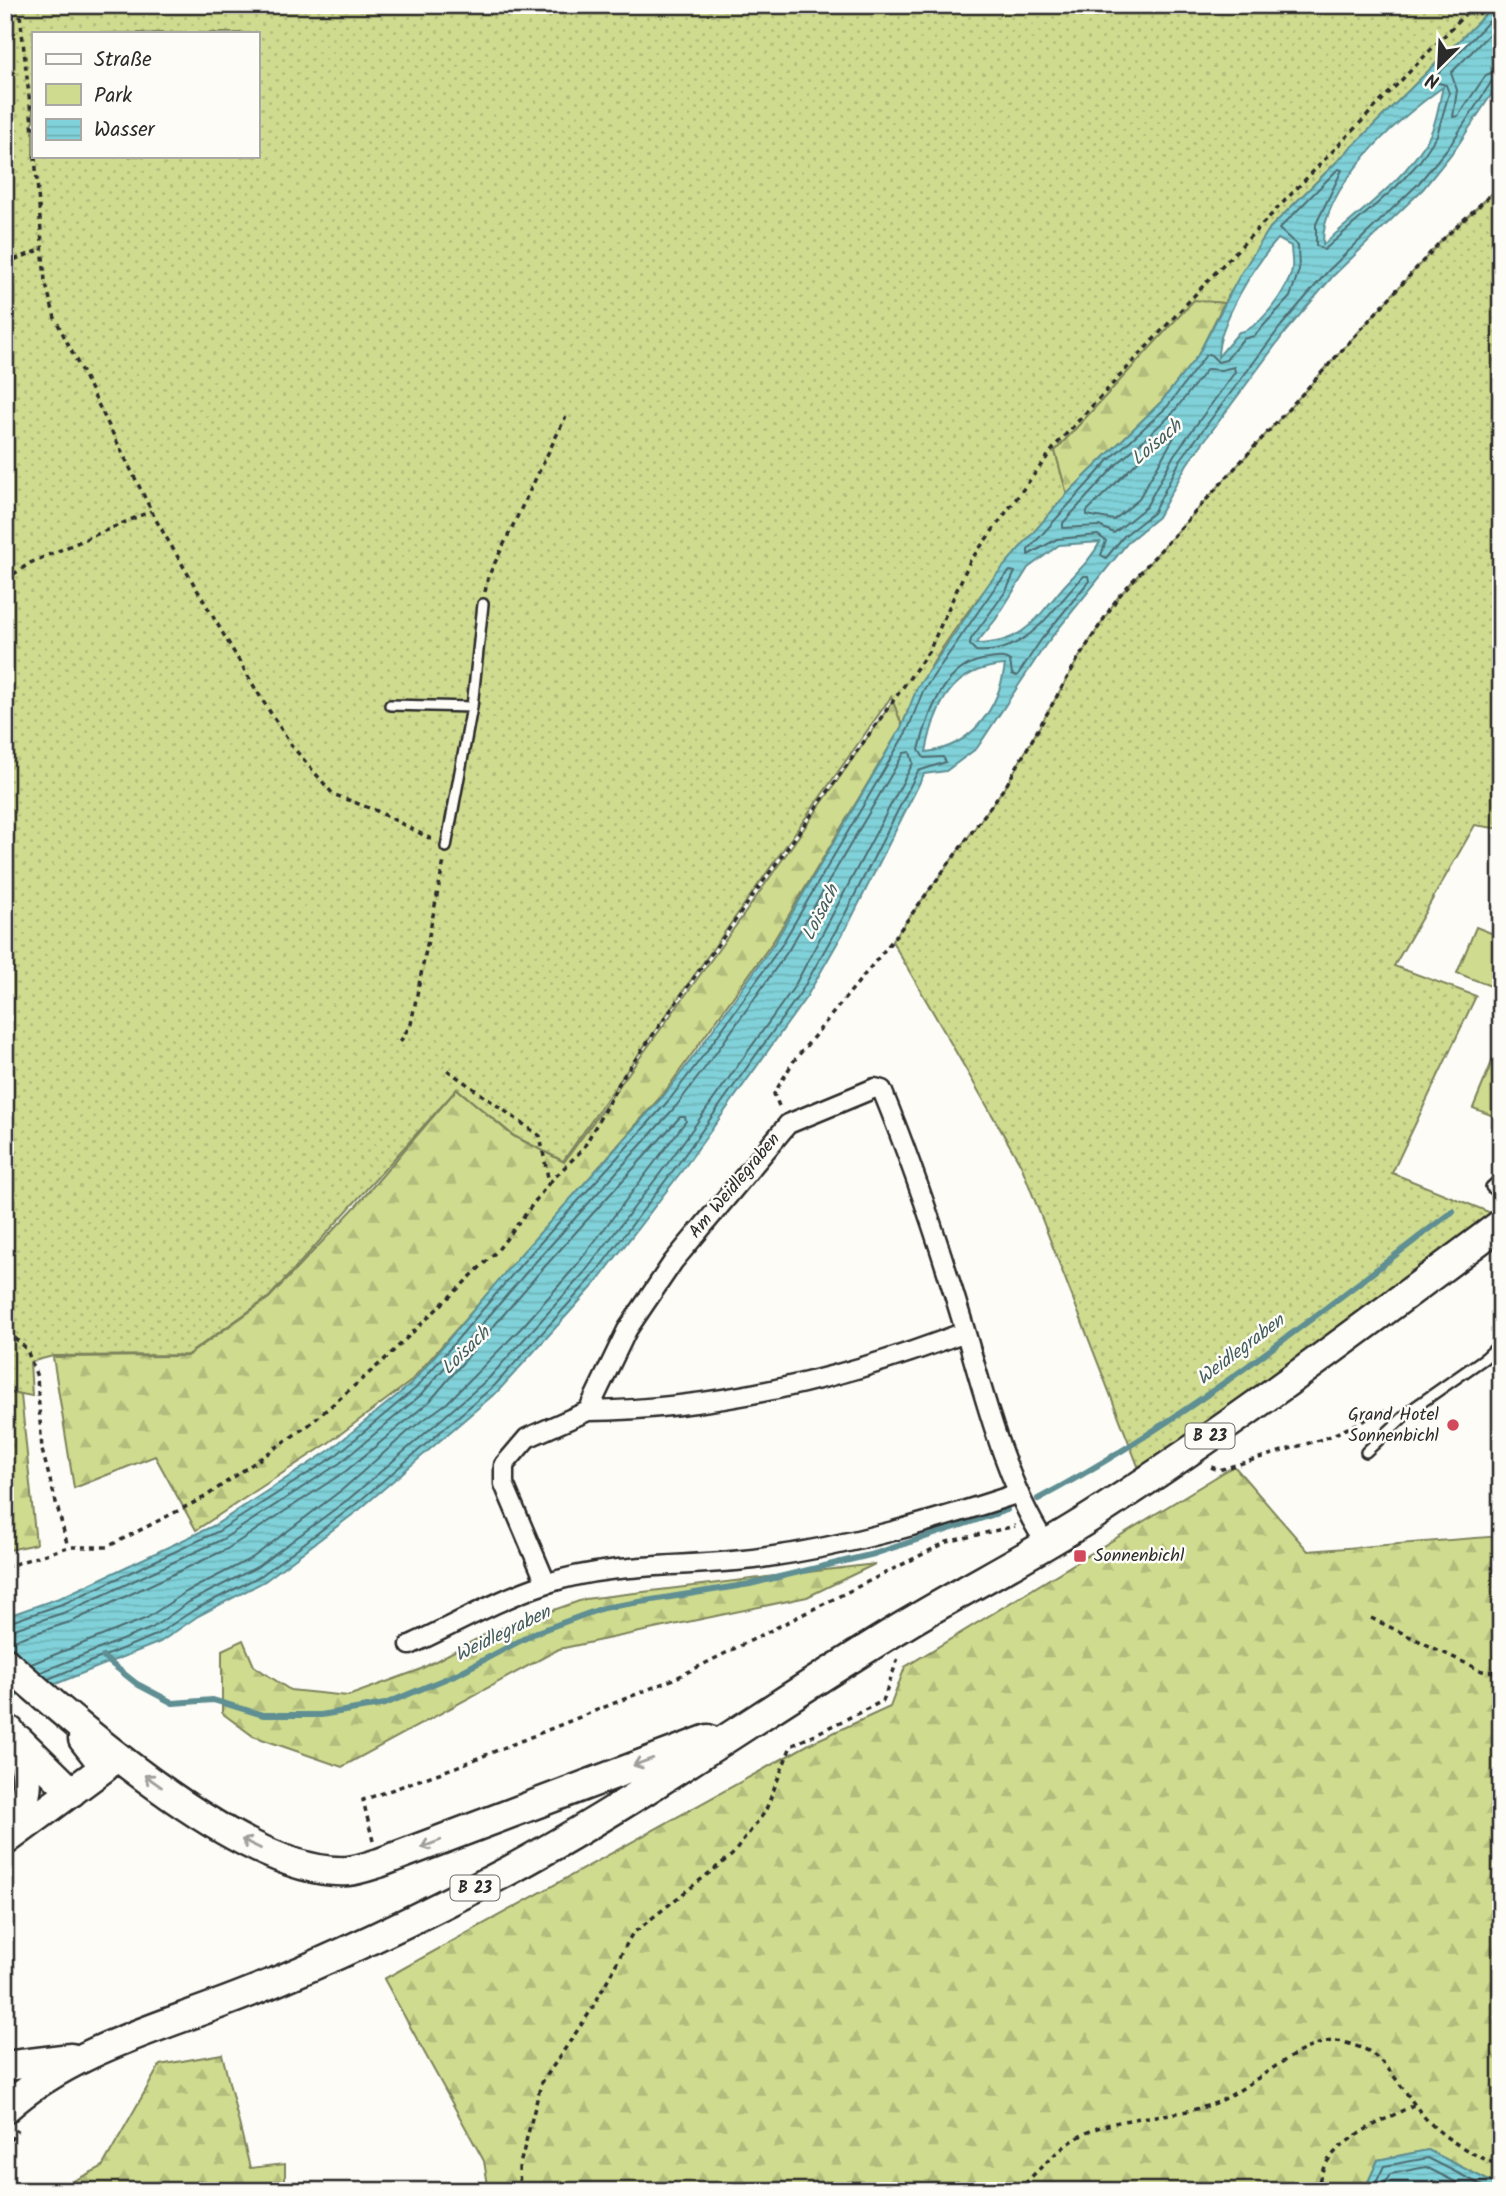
<svg xmlns="http://www.w3.org/2000/svg" width="1506" height="2196" font-family="Kalam,sans-serif">
  <style>
    .green { fill: url(#green-dots); stroke: #7d835c; stroke-width: 2; fill-rule: evenodd }
    .forest { fill: url(#forest-firs); stroke: #7d835c; stroke-width: 2 }
    .pitch { fill: #cfdb8e; stroke: #7d835c; stroke-width: 2 }
    .water { fill: url(#water-rules); stroke: #5e8f93; stroke-width: 2; fill-rule: evenodd }
    .lines { fill: none; stroke-linecap: round; stroke-linejoin: round }
    .shore { stroke: #4d6d71; stroke-width: 2 }
    .stream { stroke: #5e8f93; stroke-width: 6 }
    .lane-casing { stroke: #2b2b2b; stroke-width: 14 }
    .street-casing { stroke: #2b2b2b; stroke-width: 23 }
    .primary-casing { stroke: #2b2b2b; stroke-width: 33 }
    .path { stroke: #2b2b2b; stroke-width: 3.5; stroke-dasharray: 5 5; stroke-linecap: butt }
    .lane { stroke: #fdfcf7; stroke-width: 9 }
    .street { stroke: #fdfcf7; stroke-width: 18 }
    .primary { stroke: #fdfcf7; stroke-width: 28 }
    .oneway { stroke: #9e9e9b }
    .poi-dot { fill: #d1495b; stroke: #fdfcf7; stroke-width: 2.5 }
    .labels { text-anchor: middle; dominant-baseline: central; stroke-width: 5; stroke-linejoin: round; paint-order: stroke }
    .shield { fill: #fdfcf7; stroke: #6a6a68; stroke-width: 2 }
    .shield-label { font-size: 16px; font-weight: bold; fill: #2b2b2b }
    .street-label { font-size: 18px; fill: #2b2b2b; stroke: #fdfcf7 }
    .poi-label { font-size: 18px; fill: #2b2b2b; stroke: #fdfcf7; text-anchor: end }
    .water-label { font-size: 19px; font-style: italic; fill: #445d5f; stroke: #fdfcf7 }
  </style>
  <defs>
    <pattern id="green-dots" width="8" height="8" patternUnits="userSpaceOnUse" patternTransform="scale(1.75)"><rect width="8" height="8" fill="#cfdb8e"/><path d="M2 2h.1M6 6h.1" fill="none" stroke="#b2bc7b" stroke-width="1.8" stroke-linecap="round"/></pattern>
    <pattern id="forest-firs" width="22" height="20" patternUnits="userSpaceOnUse" patternTransform="scale(1.75)"><rect width="22" height="20" fill="#cfdb8e"/><path d="M5 1l3.5 6h-7zM16 11l3.5 6h-7z" fill="#b2bc7b"/></pattern>
    <pattern id="water-rules" width="6" height="5" patternUnits="userSpaceOnUse" patternTransform="scale(1.75)"><rect width="6" height="5" fill="#80d1d9"/><path d="M0 2.5h6" fill="none" stroke="#6fb4ba"/></pattern>
  </defs>
  <rect width="100%" height="100%" fill="#fdfcf7"/>
  <filter id="ink" filterUnits="userSpaceOnUse"><feTurbulence type="fractalNoise" baseFrequency=".0143" numOctaves="2"/><feDisplacementMap in="SourceGraphic" scale="14" xChannelSelector="R" yChannelSelector="G"/><feConvolveMatrix kernelMatrix="1 2 1 2 8 2 1 2 1" color-interpolation-filters="sRGB"/></filter>
  <g filter="url(#ink)">
    <path class="green" d="M 5,5 L 1495,5 L 1270,228 L 1224,303 L 1194,301 L 1055,451 L 1067,494 C 1006,565 936,637 902,726 L 891,697 L 563,1161 L 514,1136 L 457,1089 L 269,1297 L 187,1355 L 53,1356 L 30,1362 L 32,1396 L 5,1391 ZM 33,33 L 257,33 L 257,156 L 33,156 Z
      M 1501,185 L 1501,829 L 1475,825 L 1394,966 L 1476,996 L 1392,1173 L 1501,1217 L 1183,1455 L 1138,1466 L 1021,1165 L 892,941 L 1007,784 L 1078,659 L 1118,597 L 1441,241 Z"/>
    <path class="forest" d="M 1194,300 L 1224,303 L 1198,355 L 1161,402 L 1067,494 L 1055,451 Z
      M 893,701 L 902,726 L 774,940 L 664,1093 L 410,1382 L 327,1444 L 196,1530 L 155,1456 L 74,1488 L 53,1357 L 187,1356 L 269,1298 L 356,1206 L 457,1089 L 513,1136 L 564,1162 L 745,913 Z
      M 5,1392 L 21,1395 L 36,1544 L 5,1551 Z
      M 1234,1466 L 1308,1551 L 1501,1536 L 1501,2187 L 1428,2150 L 1378,2160 L 1364,2191 L 489,2191 L 484,2161 L 384,1979 L 811,1743 L 890,1707 L 905,1667 Z
      M 875,1564 L 807,1597 L 559,1649 L 342,1767 L 253,1736 L 222,1713 L 222,1650 L 243,1640 L 254,1666 L 290,1690 L 348,1696 L 419,1670 L 488,1633 L 585,1599 Z
      M 222,2054 L 250,2168 L 285,2164 L 285,2191 L 53,2191 L 102,2167 L 160,2065 Z"/>
    <path class="pitch" d="M 1476,927 L 1501,937 L 1501,990 L 1457,973 Z
      M 1501,1040 L 1501,1119 L 1473,1108 Z"/>
    <path class="water" d="M 1495,5 L 1501,5 L 1501,80 L 1456,148 L 1423,189 L 1333,276 L 1286,331 L 1187,464 L 1158,517 L 1129,541 L 1046,644 L 977,748 L 946,771 L 924,774 L 851,919 L 807,996 L 684,1168 L 596,1283 L 499,1390 L 360,1509 L 265,1581 L 198,1616 L 160,1642 L 58,1683 L 5,1700 L 5,1617 L 62,1597 L 215,1525 L 330,1450 L 411,1384 L 519,1256 L 665,1094 L 700,1048 L 775,942 L 902,726 L 917,688 L 990,582 L 1067,494 L 1161,402 L 1198,355 L 1240,275 L 1270,228 ZM 1443,87 C 1439,102 1437,121 1430,135 C 1407,179 1359,212 1323,245 C 1321,186 1398,119 1443,87 ZM 1278,239 L 1291,246 C 1291,253 1293,262 1292,269 C 1289,289 1259,330 1239,332 L 1218,357 C 1218,323 1255,264 1278,239 ZM 1100,542 C 1092,558 1079,570 1066,584 C 1036,618 1026,643 976,644 L 996,619 L 1028,568 L 1059,545 ZM 1005,665 C 999,708 972,747 926,752 C 935,704 953,668 1005,665 Z
      M 1428,2150 L 1501,2187 L 1501,2191 L 1364,2191 L 1378,2160 Z"/>
    <g class="lines">
      <path class="shore" d="M 1500,5 L 1497,13 L 1434,78 L 1435,82 L 1446,85 L 1449,93 L 1437,135 L 1420,161 L 1396,187 L 1324,250 L 1316,245 L 1316,224 L 1342,170 L 1338,169 L 1279,229 L 1298,246 L 1299,270 L 1290,297 L 1254,336 L 1243,339 L 1226,360 L 1218,362 L 1210,354 L 1206,355 L 1167,407 L 1110,459 L 1028,550 L 1028,555 L 1057,539 L 1098,535 L 1106,541 L 1101,555 L 1106,558 L 1124,536 L 1153,513 L 1181,459 L 1281,326 L 1328,271 L 1418,184 L 1451,144 L 1492,81 L 1501,78
        M 1501,22 L 1451,73 L 1457,90 L 1453,117 L 1458,116 L 1486,75 L 1501,69
        M 1234,367 L 1235,372 L 1174,455 L 1146,507 L 1114,533 L 1099,526 L 1063,528 L 1063,523 L 1116,465 L 1172,414 L 1207,369 L 1221,370 Z
        M 1172,428 L 1176,428 L 1177,432 L 1138,500 L 1114,520 L 1087,515 L 1087,511 Z
        M 5,1624 L 65,1603 L 219,1531 L 335,1456 L 416,1388 L 524,1261 L 670,1099 L 706,1052 L 781,946 L 908,729 L 923,691 L 996,586 L 1010,571 L 1015,572 L 1006,591 L 971,639 L 970,645 L 976,651 C 1029,655 1051,609 1084,576 L 1088,576 L 1089,581 L 1041,640 L 1017,676 L 1012,674 L 1010,661 C 1004,656 997,658 989,659 C 945,662 928,714 919,750 L 924,758 L 943,757 L 946,762 L 918,771 L 844,916 L 801,992 L 678,1164 L 591,1279 L 495,1385 L 356,1504 L 262,1575 L 194,1610 L 156,1635 L 48,1679
        M 5,1632 L 69,1611 L 223,1539 L 340,1463 L 421,1395 L 531,1267 L 677,1105 L 713,1057 L 788,951 L 904,753 L 910,752 L 913,763 L 794,987 L 671,1159 L 584,1273 L 488,1379 L 350,1498 L 257,1567 L 189,1602 L 152,1628 L 41,1672
        M 5,1643 L 73,1621 L 227,1549 L 346,1471 L 430,1401 L 539,1273 L 680,1117 L 685,1117 L 686,1121 L 576,1266 L 524,1325 L 447,1403 L 411,1429 L 343,1489 L 252,1558 L 186,1592 L 147,1618 L 31,1664
        M 1372,2191 L 1384,2166 L 1428,2158 L 1493,2191
        M 1381,2191 L 1390,2174 L 1426,2167 L 1473,2191"/>
      <path class="stream" d="M 1038,1499 C 1187,1420 1319,1313 1453,1211
        M 103,1657 L 137,1684 L 173,1703 L 213,1700 L 263,1715 L 321,1715 L 385,1704 L 457,1674 L 537,1632 L 603,1608 L 750,1584 L 874,1554 L 1007,1510"/>
      <g class="lane-casing">
        <path id="lane" d="M 390,705 L 472,707 L 446,847
          M 472,707 L 483,604
          M 1501,1178 L 1491,1187 L 1501,1194
          M 1366,1452 L 1412,1409 L 1485,1358 L 1501,1343"/>
      </g>
      <g class="street-casing">
        <path id="street" d="M 588,1411 C 718,1409 844,1379 965,1332
          M 546,1583 L 504,1484 L 504,1465 L 527,1438 L 588,1411 L 627,1330 L 673,1262 L 788,1124 L 875,1088 L 882,1090 C 914,1168 940,1247 964,1327 C 984,1395 1007,1487 1047,1545
          M 410,1645 C 454,1625 499,1599 545,1584 C 614,1561 691,1568 761,1558 C 850,1546 934,1521 1019,1493"/>
      </g>
      <g class="primary-casing">
        <path id="primary" d="M 5,1662 C 78,1726 249,1878 348,1871 C 358,1870 369,1866 379,1863 L 708,1739
          M 19,1740 L 72,1792
          M 9,1837 C 31,1796 34,1773 10,1731
          M 5,1841 L 105,1767 L 83,1739
          M 5,2066 L 71,2058
          M 5,2109 C 71,2049 166,2026 248,1993 C 338,1957 425,1915 510,1870 C 647,1796 772,1705 905,1625 C 970,1586 1038,1552 1102,1510 C 1239,1421 1370,1322 1501,1224"/>
      </g>
      <path class="path" d="M 19,5 L 33,132
        M 35,156 L 45,281 L 55,318 L 156,520 L 261,698 L 292,746 L 333,794 L 377,811 L 433,840
        M 5,263 L 43,249
        M 5,580 L 30,563 L 151,511
        M 485,592 L 488,577 L 566,416
        M 400,1042 L 411,1024 L 444,861
        M 779,1106 L 774,1094 L 793,1062 L 892,941 L 1007,784 L 1078,659 L 1118,597 L 1441,241 L 1501,185
        M 549,1183 L 583,1149 L 622,1078 L 929,651 L 970,561 L 1056,445 L 1215,273 L 1474,5
        M 5,1335 L 15,1338 L 27,1350 L 37,1377 L 42,1450 L 68,1547
        M 1211,1467 L 1219,1470 L 1326,1438 L 1387,1410
        M 5,1567 L 68,1547 L 107,1547 L 205,1497 L 310,1424 L 383,1361 L 497,1251 L 549,1183 L 540,1136 L 443,1067
        M 1371,1618 L 1482,1671 L 1501,1672
        M 373,1841 L 363,1800 L 456,1767 L 674,1679 L 947,1542 L 1015,1526
        M 5,2149 L 17,2130
        M 520,2191 L 519,2168 L 541,2084 L 592,2009 L 632,1934 L 732,1855 L 765,1812 L 791,1746 L 883,1701 L 898,1658
        M 1018,2191 C 1038,2170 1060,2146 1086,2133 C 1125,2114 1169,2119 1210,2105 C 1247,2093 1297,2041 1336,2041 C 1343,2041 1355,2046 1362,2048 C 1388,2058 1409,2102 1429,2122 C 1449,2142 1475,2156 1501,2166
        M 1319,2191 C 1316,2145 1381,2123 1415,2104"/>
      <use href="#lane" class="lane"/>
      <use href="#street" class="street"/>
      <use href="#primary" class="primary"/>
    </g>
    <defs><path id="oneway-shaft" d="M-6 0H5M1.5-3L5.5 0L1.5 3" fill="none" stroke-width="1.6" stroke-linecap="round" stroke-linejoin="round" transform="scale(1.75)"/></defs>
    <g class="oneway">
      <use href="#oneway-shaft" transform="translate(643 1762) rotate(160)"/>
      <use href="#oneway-shaft" transform="translate(153 1781) rotate(-145)"/>
      <use href="#oneway-shaft" transform="translate(251 1844) rotate(-154)"/>
      <use href="#oneway-shaft" transform="translate(431 1844) rotate(159)"/>
    </g>
  </g>
  <g class="poi-dot">
    <circle cx="1453" cy="1425" r="7"/>
    <rect x="1073" y="1549" width="14" height="14" rx="3.5"/>
  </g>
  <g class="labels">
    <g class="shield">
      <rect x="1185.5" y="1423.5" width="49" height="25" rx="5"/>
      <rect x="450.5" y="1875.5" width="49" height="25" rx="5"/>
    </g>
    <g class="shield-label">
      <text x="1210" y="1436">B 23</text>
      <text x="475" y="1888">B 23</text>
    </g>
    <g class="street-label">
      <text transform="translate(735 1186) rotate(-50)">Am Weidlegraben</text>
    </g>
    <g class="poi-label">
      <text x="1439" y="1415">Grand Hotel<tspan x="1439" dy="21">Sonnenbichl</tspan></text>
      <text x="1094" y="1556" text-anchor="start">Sonnenbichl</text>
    </g>
    <g class="water-label">
      <text transform="translate(1157 443) rotate(-40)">Loisach</text>
      <text transform="translate(821 913) rotate(-63)">Loisach</text>
      <text transform="translate(1241 1350) rotate(-37)">Weidlegraben</text>
      <text transform="translate(466 1351) rotate(-44)">Loisach</text>
      <text transform="translate(503 1634) rotate(-26)">Weidlegraben</text>
    </g>
  </g>
  <rect width="1506" height="2196" fill="none" stroke="#fdfcf7" stroke-width="28"/>
  <rect x="14" y="14" width="1478" height="2168" fill="none" stroke="#2b2b2b" stroke-width="2.5" filter="url(#ink)"/>
  <rect x="32" y="32" width="228" height="126" fill="#fdfcf7" stroke="#a9a8a5" stroke-width="2"/>
  <rect x="46" y="54" width="35" height="10" fill="#fdfcf7" stroke="#a9a8a5" stroke-width="2"/>
  <text x="94" y="66" font-size="21" fill="#2b2b2b">Straße</text>
  <rect x="46" y="84" width="35" height="21" fill="#cfdb8e" stroke="#a9a8a5" stroke-width="2"/>
  <text x="94" y="102" font-size="21" fill="#2b2b2b">Park</text>
  <rect x="46" y="119" width="35" height="21" fill="url(#water-rules)" stroke="#a9a8a5" stroke-width="2"/>
  <text x="94" y="136" font-size="21" fill="#2b2b2b">Wasser</text>
  <g transform="translate(1439 66) rotate(204)" stroke="#fdfcf7" stroke-width="5" paint-order="stroke">
  <path d="M0-5L12 26L0 18L-12 26Z" fill="#2b2b2b"/>
  <text y="-10" font-size="19" font-weight="bold" text-anchor="middle" fill="#2b2b2b">N</text>
  </g>
</svg>
